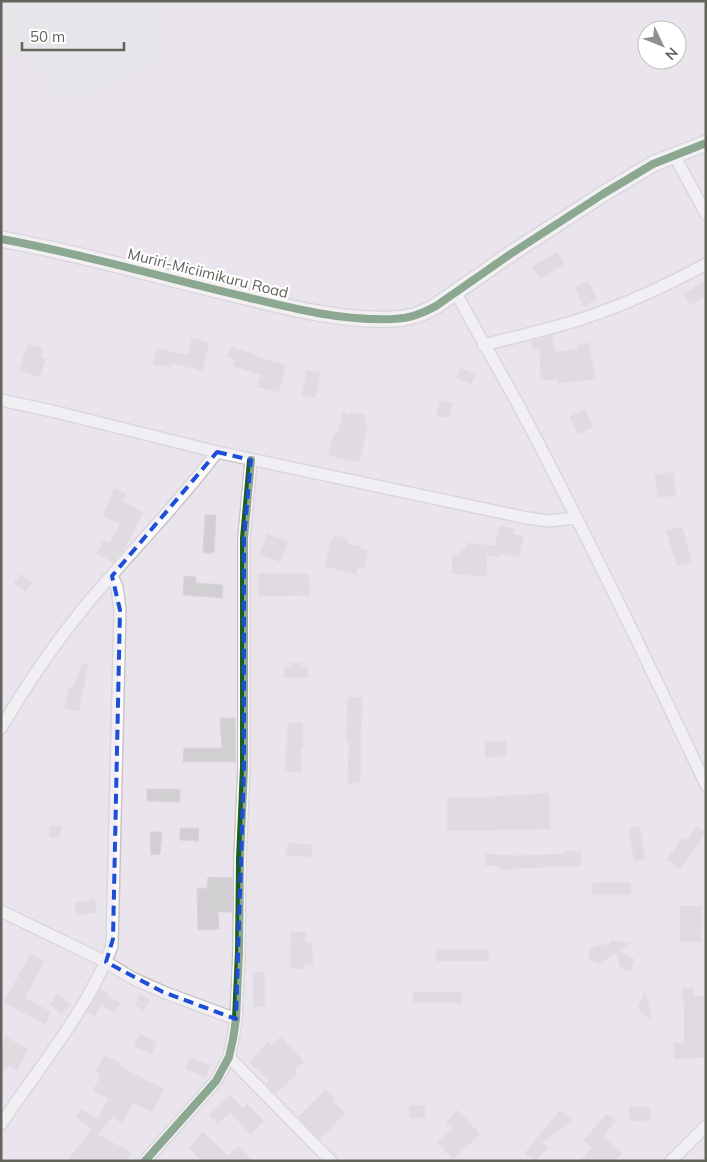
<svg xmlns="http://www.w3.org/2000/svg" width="707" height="1162" font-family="Mulish,sans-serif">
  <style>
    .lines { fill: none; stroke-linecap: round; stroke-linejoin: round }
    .taxiway { stroke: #e5e2e6; stroke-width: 38 }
    .runway { stroke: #e5e2e6; stroke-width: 92 }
    .building { fill: #d2cfd3; stroke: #d9d4dc }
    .street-casing { stroke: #c7c6c6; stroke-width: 14 }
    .secondary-casing { stroke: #c6c6c6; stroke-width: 18 }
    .street { stroke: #fcfbfc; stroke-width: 11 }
    .secondary { stroke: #fcfbfc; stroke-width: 15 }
    .cycleway-casing { stroke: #fff; stroke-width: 11 }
    .cycleway { stroke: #1b5e20; stroke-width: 8 }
    .marked { fill: none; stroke: #1d4ed8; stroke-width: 4; stroke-dasharray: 10 6; stroke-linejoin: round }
    .labels { text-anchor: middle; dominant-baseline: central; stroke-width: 4.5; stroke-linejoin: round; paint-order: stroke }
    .street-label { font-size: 15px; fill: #60645b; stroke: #fff }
  </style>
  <rect width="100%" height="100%" fill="#eae5ec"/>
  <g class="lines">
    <path class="taxiway" d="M 22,13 C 32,19 42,26 48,37 C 52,45 51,55 54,64 C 61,83 77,85 92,76 C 96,57 86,39 74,24"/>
    <path class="runway" d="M 1,8 L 119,34"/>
  </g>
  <path class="building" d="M 557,252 L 564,264 L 540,279 L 532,267 Z
    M 588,281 L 597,299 L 584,306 L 575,288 Z
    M 706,281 L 706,296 L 690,305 L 683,294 Z
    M 552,335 L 555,352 L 578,349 L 577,345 L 589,343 L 595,379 L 558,383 L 558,379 L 541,380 L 540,348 L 533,349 L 532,341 Z
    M 192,338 L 209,343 L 202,371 L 172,363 L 171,367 L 153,364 L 157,349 L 188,355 Z
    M 28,344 L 43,348 L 40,357 L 45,359 L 40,377 L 19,370 Z
    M 231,347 L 256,355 L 256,357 L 286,365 L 279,392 L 257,387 L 261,375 L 233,366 L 235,360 L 227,357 Z
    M 461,368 L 476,375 L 471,384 L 456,377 Z
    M 307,370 L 321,373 L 315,398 L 302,395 Z
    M 440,400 L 453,403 L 449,418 L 436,415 Z
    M 585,409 L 593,427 L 578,434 L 570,417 Z
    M 351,412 L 366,415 L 364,424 L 368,425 L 359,462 L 328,455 L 334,433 L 338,434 L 343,413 L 350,415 Z
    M 673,472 L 676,495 L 658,498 L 655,475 Z
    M 114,488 L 126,493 L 123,501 L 143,513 L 123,551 L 113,562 L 97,554 L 103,541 L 109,544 L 120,524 L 103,516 Z
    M 205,515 L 216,515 L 214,553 L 203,553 Z
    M 500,526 L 514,529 L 513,534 L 524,537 L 519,557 L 501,554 L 498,557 L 487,555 L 486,576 L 452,574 L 453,555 L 460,555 L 460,549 L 466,549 L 467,543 L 495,546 Z
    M 682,527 L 692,562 L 677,566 L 666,531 Z
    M 267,534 L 288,541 L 281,562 L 260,555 Z
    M 335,536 L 348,538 L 347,544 L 360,546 L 362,550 L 368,551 L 364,568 L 358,567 L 356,574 L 325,566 L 331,540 Z
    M 293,573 L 309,574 L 310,595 L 258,596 L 258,574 Z
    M 20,574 L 32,582 L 26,591 L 14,583 Z
    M 184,576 L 196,577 L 196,583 L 223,585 L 222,598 L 183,595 Z
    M 291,663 L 301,663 L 301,667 L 308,667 L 308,678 L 284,678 L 284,667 L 291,667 Z
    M 82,664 L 88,665 L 79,711 L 64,708 L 69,687 L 73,688 Z
    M 348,697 L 362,698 L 360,782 L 348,785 L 349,742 L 346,742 Z
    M 220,718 L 235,718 L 236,762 L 183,762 L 184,748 L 222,748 Z
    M 303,722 L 303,747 L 301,747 L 301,772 L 285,772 L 288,723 Z
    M 485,741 L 506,741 L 506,756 L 485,757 Z
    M 147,789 L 180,789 L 180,802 L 147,801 Z
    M 549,793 L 550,829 L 447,831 L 448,797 L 490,797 Z
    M 49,826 L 61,826 L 60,837 L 49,837 Z
    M 640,827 L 645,859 L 634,861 L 629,828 Z
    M 697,827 L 706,833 L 680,869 L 667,859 L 683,838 L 687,841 Z
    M 180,828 L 199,828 L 198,841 L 180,840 Z
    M 150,832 L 162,832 L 160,854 L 151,855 Z
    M 288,843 L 312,845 L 311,857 L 286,855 Z
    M 581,851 L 581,866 L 514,868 L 513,870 L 499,869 L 499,866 L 485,865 L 486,854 L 518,856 L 564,854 L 564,852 Z
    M 208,877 L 232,878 L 232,912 L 218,912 L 219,929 L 198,930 L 197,889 L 207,888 Z
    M 631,882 L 631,895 L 592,895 L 592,883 Z
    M 94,899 L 97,912 L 77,916 L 75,903 Z
    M 680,906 L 702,906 L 701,942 L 680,942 Z
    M 291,932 L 306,932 L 305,943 L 311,943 L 313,964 L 304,964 L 303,969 L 290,968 Z
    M 610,941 L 622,941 L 622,943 L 632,942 L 620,951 L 633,958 L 634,963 L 630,970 L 625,970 L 621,968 L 616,953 L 598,964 L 590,960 L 588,955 L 590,949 L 596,946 L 610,944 Z
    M 437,950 L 489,950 L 489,961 L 436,961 Z
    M 30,954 L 44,961 L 25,998 L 51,1012 L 45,1024 L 4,1003 Z
    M 264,972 L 265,1006 L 253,1007 L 253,973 Z
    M 100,989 L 108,993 L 106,995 L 120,1003 L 115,1012 L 101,1005 L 95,1016 L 87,1012 Z
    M 682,989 L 694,989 L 694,997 L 706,996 L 706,1057 L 674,1059 L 674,1043 L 684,1042 L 684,1001 L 682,1001 Z
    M 413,992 L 462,992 L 462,1003 L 413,1003 Z
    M 645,992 L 649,1006 L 651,1020 L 638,1008 Z
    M 58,994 L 70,1005 L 61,1014 L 50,1004 Z
    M 140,994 L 150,999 L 144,1010 L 135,1005 Z
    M 140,1034 L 157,1042 L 151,1054 L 134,1046 Z
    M 6,1037 L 28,1049 L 17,1070 L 9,1065 L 1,1077 L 1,1047 Z
    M 281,1037 L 304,1062 L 294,1070 L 297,1073 L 276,1094 L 266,1084 L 269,1081 L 249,1062 L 268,1042 L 271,1045 Z
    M 104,1055 L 121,1063 L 119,1066 L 164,1089 L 152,1112 L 133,1102 L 122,1123 L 112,1117 L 98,1135 L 131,1152 L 126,1161 L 67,1161 L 92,1129 L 76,1117 L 82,1109 L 97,1120 L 109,1099 L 93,1091 L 101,1074 L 96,1071 Z
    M 190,1058 L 210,1065 L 206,1077 L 186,1069 Z
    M 325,1090 L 334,1098 L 332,1100 L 345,1113 L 320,1139 L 298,1117 Z
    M 230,1095 L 243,1108 L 247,1104 L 264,1121 L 251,1134 L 230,1112 L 218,1124 L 209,1115 Z
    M 409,1105 L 425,1105 L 425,1118 L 409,1118 Z
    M 629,1107 L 650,1107 L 650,1120 L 630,1121 Z
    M 457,1110 L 480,1134 L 453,1159 L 437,1142 L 452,1128 L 446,1123 Z
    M 560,1110 L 572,1120 L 543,1142 L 548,1147 L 536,1161 L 534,1161 L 525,1153 Z
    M 607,1114 L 616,1121 L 603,1136 L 622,1153 L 614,1161 L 580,1161 L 592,1148 L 583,1141 Z
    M 203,1132 L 228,1156 L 238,1146 L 253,1161 L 202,1161 L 189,1148 Z"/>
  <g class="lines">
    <g class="street-casing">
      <path id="street" d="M 674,155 L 706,214
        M 456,293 C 480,338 506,381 529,425 C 591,544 649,664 706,785
        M 483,345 C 508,339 533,333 558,326 C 609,312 660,289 706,264
        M 1,400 L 52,411 L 217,452
        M 1,728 C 26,685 55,643 86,605 C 129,553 177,506 217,452 L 527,518 L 550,521 L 576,518
        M 1,911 L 106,962 L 132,978 L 163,992 L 236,1019
        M 229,1057 L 331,1161
        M 1,1124 C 40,1066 87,1011 112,946 L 120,610 L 117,587 L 112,576
        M 145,1161 L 216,1081 L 229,1057 L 233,1039 L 236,1019 L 239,951 L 240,859 L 244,767 L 244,538 L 251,460
        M 671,1161 L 706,1126"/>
    </g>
    <g class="secondary-casing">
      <path id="secondary" d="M 1,239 C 84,254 164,278 246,297 C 294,309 343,321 393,319 C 408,319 422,314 436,306 L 512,253 L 603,194 L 653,164 L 706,143"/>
    </g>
    <use href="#street" class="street"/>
    <use href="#secondary" class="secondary"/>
    <g class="cycleway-casing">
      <path id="cycleway" d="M 1,239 C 84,254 164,278 246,297 C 294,309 343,321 393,319 C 408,319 422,314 436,306 L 512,253 L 603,194 L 653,164 L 706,143
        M 145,1161 L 216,1081 L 229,1057 L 233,1039 L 236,1019 L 239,951 L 240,859 L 244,767 L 244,538 L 251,460"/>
    </g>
    <use href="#cycleway" class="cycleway"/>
  </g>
  <path d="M0 0H707V1162H0ZM 217,452 L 251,460 L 244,538 L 244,767 L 236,1019 L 163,992 L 106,962 L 113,939 L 120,610 L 112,576 Z" fill="#eae5ec" fill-opacity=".55" fill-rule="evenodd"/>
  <path class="marked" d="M 217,452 L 251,460 L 244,538 L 244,767 L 236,1019 L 163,992 L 106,962 L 113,939 L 120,610 L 112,576 Z"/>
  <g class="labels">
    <g class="street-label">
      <text transform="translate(208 273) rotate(14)">Muriri-Miciimikuru Road</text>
    </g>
  </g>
  <rect width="707" height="1162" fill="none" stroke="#60645b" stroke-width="5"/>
  <g transform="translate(662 45) rotate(133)"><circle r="24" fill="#ffffff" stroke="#bfc1bd"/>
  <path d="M0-4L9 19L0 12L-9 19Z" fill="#90918e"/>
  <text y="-8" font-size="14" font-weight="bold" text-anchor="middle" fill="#60645b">N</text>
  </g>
  <path d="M22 42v8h102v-8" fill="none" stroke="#60645b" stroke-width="2.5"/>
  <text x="30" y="42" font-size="15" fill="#60645b" stroke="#ffffff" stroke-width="4" paint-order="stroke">50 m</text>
</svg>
